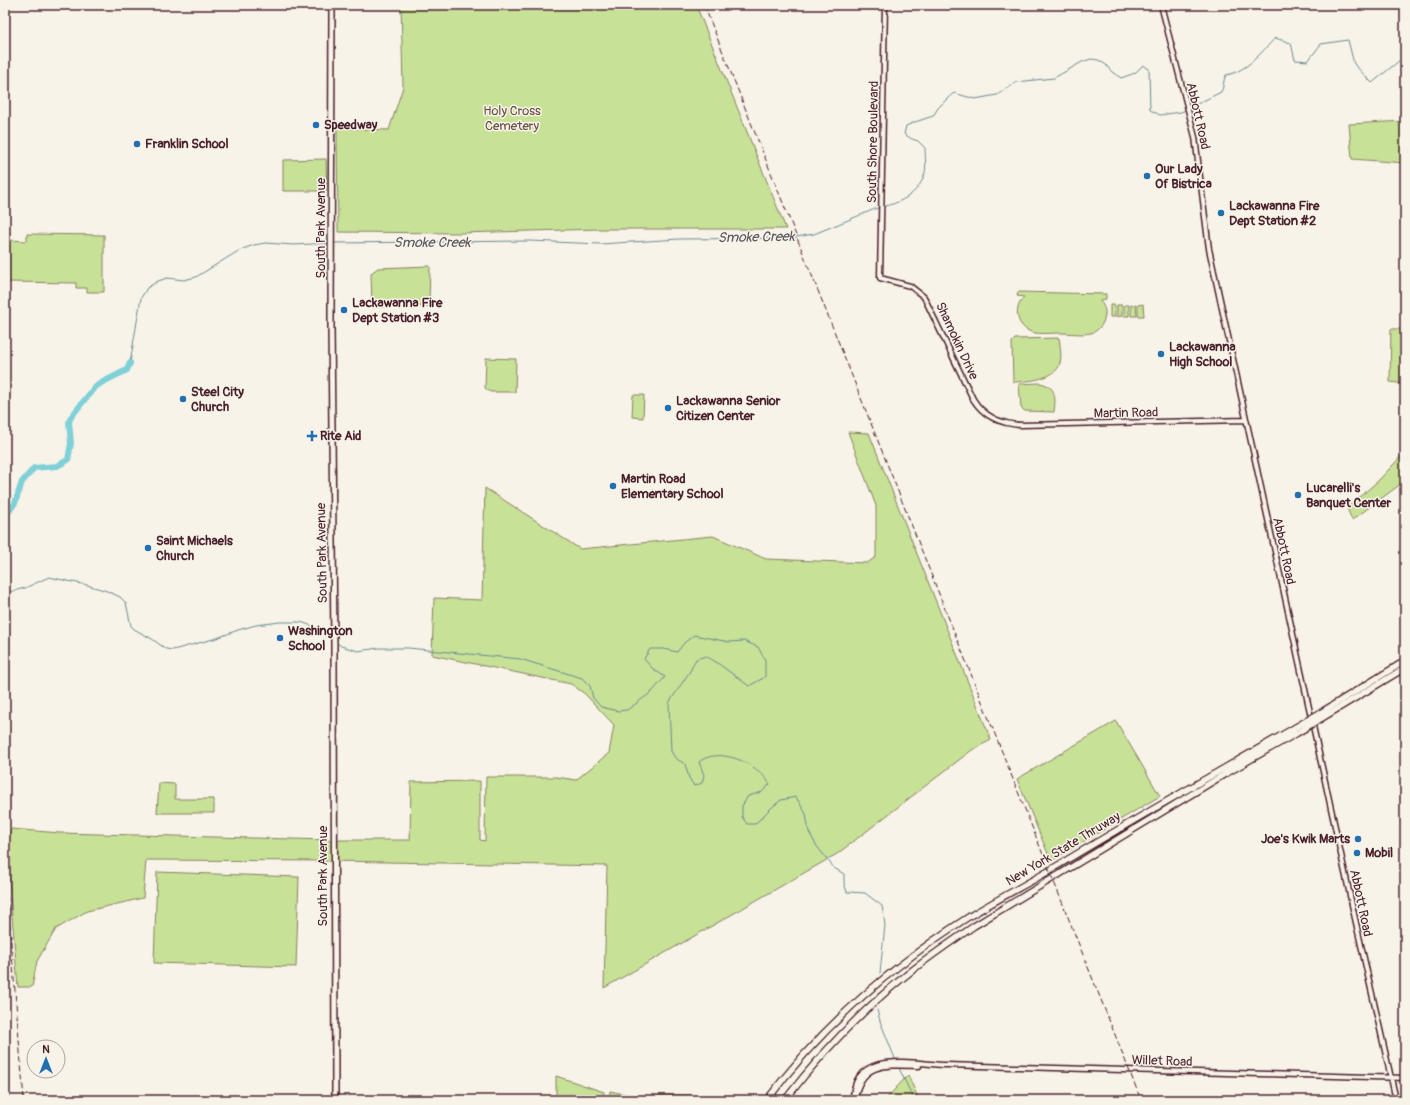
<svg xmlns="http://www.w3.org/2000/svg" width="1410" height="1105" font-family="Pangolin,sans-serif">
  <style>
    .green { fill: #c7e197; stroke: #888061 }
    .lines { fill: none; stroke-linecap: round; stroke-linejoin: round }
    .stream { stroke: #6a8992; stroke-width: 1 }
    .river { stroke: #7fd0d7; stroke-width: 6 }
    .minor-casing { stroke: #4a1f2b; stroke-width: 7 }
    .major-casing { stroke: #4a1f2b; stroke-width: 8 }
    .highway-casing { stroke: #4a1f2b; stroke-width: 8 }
    .minor { stroke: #f7f3e8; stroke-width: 4 }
    .major { stroke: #f7f3e8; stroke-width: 5 }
    .highway { stroke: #f7f3e8; stroke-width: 5.5 }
    .rail { stroke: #4a1f2b; stroke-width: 1; stroke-dasharray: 6 3; stroke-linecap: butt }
    .highway-bridge-casing { stroke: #4a1f2b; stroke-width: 8; stroke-linecap: butt }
    .highway-bridge { stroke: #f7f3e8; stroke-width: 5.5 }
    .poi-dot { fill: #1f6fb2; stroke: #f7f3e8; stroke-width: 1.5 }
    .labels { text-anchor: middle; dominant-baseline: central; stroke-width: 3; stroke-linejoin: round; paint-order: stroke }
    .park-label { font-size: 13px; fill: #695046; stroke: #f7f3e8 }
    .street-label { font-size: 13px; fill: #4a1f2b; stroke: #f7f3e8 }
    .poi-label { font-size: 13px; font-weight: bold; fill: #4a1f2b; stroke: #f7f3e8; text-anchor: start }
    .water-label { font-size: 14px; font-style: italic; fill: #5a545f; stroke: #f7f3e8 }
  </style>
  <rect width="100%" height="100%" fill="#f7f3e8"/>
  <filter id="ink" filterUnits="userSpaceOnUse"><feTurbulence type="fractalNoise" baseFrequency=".025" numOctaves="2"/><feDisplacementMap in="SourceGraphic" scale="8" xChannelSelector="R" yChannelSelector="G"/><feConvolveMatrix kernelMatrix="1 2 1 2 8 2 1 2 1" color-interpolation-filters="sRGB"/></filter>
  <g filter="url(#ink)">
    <path class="green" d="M 401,5 L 696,5 L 786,229 L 601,229 L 460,233 L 338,232 L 337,128 L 389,130 L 403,87 Z
      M 1405,121 L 1405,163 L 1352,159 L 1349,124 Z
      M 326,159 L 327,191 L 283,191 L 283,160 Z
      M 27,234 L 104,235 L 104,292 L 87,292 L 87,288 L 76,288 L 76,283 L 6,282 L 7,240 L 27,241 Z
      M 430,266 L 429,306 L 372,307 L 371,273 L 378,268 Z
      M 1018,292 L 1106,294 L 1106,299 L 1100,300 C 1102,304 1106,309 1105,314 C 1105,322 1099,331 1091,333 C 1081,335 1070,333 1060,333 C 1052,333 1035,335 1029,331 C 1015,324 1014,307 1024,297 L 1017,296 Z
      M 1143,304 L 1144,316 L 1138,316 L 1138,305 Z
      M 1110,305 L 1115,305 L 1115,317 L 1110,317 Z
      M 1117,305 L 1122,305 L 1122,316 L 1117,317 Z
      M 1124,305 L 1129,305 L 1129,316 L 1124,316 Z
      M 1131,305 L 1136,305 L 1137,316 L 1131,316 Z
      M 1391,329 L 1405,329 L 1405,384 L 1390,382 Z
      M 1059,338 C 1060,346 1062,355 1060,363 C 1057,379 1026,382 1013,382 L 1012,342 L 1015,339 Z
      M 486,358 L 516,359 L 515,392 L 490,392 L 485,388 Z
      M 1039,383 C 1056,385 1056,397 1054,412 L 1025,411 L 1021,408 L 1019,384 Z
      M 633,395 L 644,395 L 643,418 L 632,417 Z
      M 848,432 L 869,433 L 991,740 L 972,750 L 837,854 L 604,988 L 607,866 L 329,861 L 146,860 L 143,898 L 87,911 L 56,929 L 37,961 L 32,987 L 18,987 L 6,845 L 11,829 L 60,833 L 330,840 L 410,840 L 411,782 L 480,781 L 480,840 L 485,841 L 486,777 L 556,777 L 576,780 L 609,753 L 614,725 L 585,694 L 571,684 L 432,655 L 434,598 L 482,600 L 485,488 L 580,549 L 713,536 L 766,559 L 867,563 L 876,557 L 876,506 Z
      M 1405,452 L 1405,481 L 1352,520 L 1347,508 L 1379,480 Z
      M 1116,721 L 1160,796 L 1051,861 L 1017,779 Z
      M 159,783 L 175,784 L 175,799 L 214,799 L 214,813 L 157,813 Z
      M 157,872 L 299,877 L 296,967 L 154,963 Z
      M 908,1075 L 919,1100 L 885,1100 Z
      M 556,1076 L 604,1092 L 604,1100 L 556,1100 Z
      M 610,1091 L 654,1100 L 659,1095 L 691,1095 L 694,1100 L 609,1100 Z"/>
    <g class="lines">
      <path class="stream" d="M 1189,108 L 1221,92 C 1224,87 1223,80 1226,75 C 1246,72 1262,52 1275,38 L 1291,43 L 1295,60 L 1308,61 L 1321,44 L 1348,40 L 1354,64 L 1372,83 L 1405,56
        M 883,207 C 901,202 917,195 924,176 C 927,168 925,156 925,148 L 918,141 L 912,139 L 904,134 L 906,126 L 915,122 L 933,116 L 938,108 L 949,97 L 954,93 L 975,99 L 997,95 L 1016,82 L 1054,78 L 1082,62 L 1091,59 L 1098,60 L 1105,64 L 1112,72 L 1121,78 L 1135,73 L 1143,65 L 1149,69 L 1150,110 L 1160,115 L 1181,112 L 1186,110
        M 333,243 L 530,241 L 600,244 L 679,239 L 790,238 L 814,234 L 880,207
        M 130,363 L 141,298 L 147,288 L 158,281 L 167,278 L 184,280 L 196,277 L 240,250 L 254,245 L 265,243 L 294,245 L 330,243
        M 5,593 L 25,588 L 49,577 L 87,585 L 107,591 L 120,597 L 126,603 L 131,626 L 134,629 L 152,639 L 166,649 L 173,650 L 217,638 L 238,630 L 256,625 L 280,622 L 301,622 L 315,627 L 331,638
        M 337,643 L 341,646 L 358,651 L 379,648 L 408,648 L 520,659 L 582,678 L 590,686 L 593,698 L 601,707 L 618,711 L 627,710 L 652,692 L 665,677 L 652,668 L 644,659 L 650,649 L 663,649 L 677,652 L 684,643 L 694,635 L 729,642 L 744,641 L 758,647 L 765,660 L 765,677 L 749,686 L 716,662 L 706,656 L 696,659 L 690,671 L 669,703 L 671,751 L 675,758 L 685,764 L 689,778 L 694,786 L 702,783 L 704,775 L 699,762 C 715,749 742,758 757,770 C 762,773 766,779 770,784 L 762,792 L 748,796 L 742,806 L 742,817 L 747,824 L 755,824 L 770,809 L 781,800 L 796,797 L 806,814 L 809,832 L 816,845 L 834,868 L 844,874 L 844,883 L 847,892 L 865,893 L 882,906 L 885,925 L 880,973
        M 877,1010 L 880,1021 L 896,1061
        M 899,1068 L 914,1100"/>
      <path class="river" d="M 5,514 L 7,514 L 15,503 L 22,482 L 34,468 L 57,466 L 68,460 L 71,443 L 69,422 L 71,417 L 94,388 L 101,383 L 127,370 L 130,363"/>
      <g class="minor-casing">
        <path id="minor" d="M 885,5 L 880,278 L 910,286 L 924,297 L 973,399 C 984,417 1000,424 1021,425 L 1246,420
          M 1161,5 L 1195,137 L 1209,249 L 1354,914 L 1396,1100
          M 853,1100 C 853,1048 914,1064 946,1065 L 1405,1078
          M 855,1100 C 860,1061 888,1065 919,1066"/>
      </g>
      <g class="major-casing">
        <path id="major" d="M 332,5 L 331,325 L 334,645 L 335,1100"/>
      </g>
      <g class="highway-casing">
        <path id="highway" d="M 1320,713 L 1405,661
          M 1322,718 L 1405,668
          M 767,1100 C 822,1026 893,965 970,916 C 995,901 1021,887 1047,872 C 1129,822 1213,775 1296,727
          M 785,1100 C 822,1052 866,1006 914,969 C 933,954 954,940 974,926 L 1225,774 L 1297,733"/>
      </g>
      <use href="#minor" class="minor"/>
      <use href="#major" class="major"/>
      <use href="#highway" class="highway"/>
      <path class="rail" d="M 704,5 L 1141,1100
        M 5,869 L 24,1100
        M 5,1060 L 8,1100"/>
      <g class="highway-bridge-casing">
        <path id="highway-bridge" d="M 1296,727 L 1320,713
          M 1297,733 L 1322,718"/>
      </g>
      <use href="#highway-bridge" class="highway-bridge"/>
    </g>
  </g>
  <g class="poi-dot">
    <circle cx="316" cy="125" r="4"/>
    <circle cx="137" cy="144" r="4"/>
    <circle cx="1147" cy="176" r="4"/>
    <circle cx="1221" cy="213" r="4"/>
    <circle cx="344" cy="310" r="4"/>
    <circle cx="1161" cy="354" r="4"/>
    <circle cx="183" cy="399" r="4"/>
    <circle cx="668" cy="408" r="4"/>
    <path d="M310 430h4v4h4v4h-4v4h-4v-4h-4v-4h4z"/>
    <circle cx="613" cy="486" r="4"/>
    <circle cx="1298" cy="495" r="4"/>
    <circle cx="148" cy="548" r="4"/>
    <circle cx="280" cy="638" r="4"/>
    <circle cx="1358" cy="839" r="4"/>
    <circle cx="1357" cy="853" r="4"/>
  </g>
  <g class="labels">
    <g class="park-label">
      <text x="512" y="111">Holy Cross<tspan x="512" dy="15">Cemetery</tspan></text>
    </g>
    <g class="street-label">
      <text transform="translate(1198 116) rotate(77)">Abbott Road</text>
      <text transform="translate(873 142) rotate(-89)">South Shore Boulevard</text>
      <text transform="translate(321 228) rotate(-90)">South Park Avenue</text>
      <text transform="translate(957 341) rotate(65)">Shamokin Drive</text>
      <text transform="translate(1126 413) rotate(-1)">Martin Road</text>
      <text transform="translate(1284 551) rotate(78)">Abbott Road</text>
      <text transform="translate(322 553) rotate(-91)">South Park Avenue</text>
      <text transform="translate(1063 849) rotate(-31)">New York State Thruway</text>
      <text transform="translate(323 876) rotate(-90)">South Park Avenue</text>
      <text transform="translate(1361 903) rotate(78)">Abbott Road</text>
      <text transform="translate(1162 1061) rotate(2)">Willet Road</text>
    </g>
    <g class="poi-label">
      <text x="324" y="125">Speedway</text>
      <text x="145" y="144">Franklin School</text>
      <text x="1155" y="169">Our Lady<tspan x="1155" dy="15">Of Bistrica</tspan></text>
      <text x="1229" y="206">Lackawanna Fire<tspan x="1229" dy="15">Dept Station #2</tspan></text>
      <text x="352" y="303">Lackawanna Fire<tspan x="352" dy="15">Dept Station #3</tspan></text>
      <text x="1169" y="347">Lackawanna<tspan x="1169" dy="15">High School</tspan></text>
      <text x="191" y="392">Steel City<tspan x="191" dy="15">Church</tspan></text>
      <text x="676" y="401">Lackawanna Senior<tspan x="676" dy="15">Citizen Center</tspan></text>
      <text x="320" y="436">Rite Aid</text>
      <text x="621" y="479">Martin Road<tspan x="621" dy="15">Elementary School</tspan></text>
      <text x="1306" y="488">Lucarelli's<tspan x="1306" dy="15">Banquet Center</tspan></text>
      <text x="156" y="541">Saint Michaels<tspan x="156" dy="15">Church</tspan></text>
      <text x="288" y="631">Washington<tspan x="288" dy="15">School</tspan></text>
      <text x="1350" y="839" text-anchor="end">Joe's Kwik Marts</text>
      <text x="1365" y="853">Mobil</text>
    </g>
    <g class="water-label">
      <text transform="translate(756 237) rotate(-1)">Smoke Creek</text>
      <text x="432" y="242">Smoke Creek</text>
    </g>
  </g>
  <rect width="1410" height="1105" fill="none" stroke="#f7f3e8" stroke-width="20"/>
  <rect x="10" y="10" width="1390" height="1085" fill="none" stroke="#4a1f2b" stroke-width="1.5" filter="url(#ink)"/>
  <g transform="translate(46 1059)"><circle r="19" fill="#f7f3e8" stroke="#b29e9c"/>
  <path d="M0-3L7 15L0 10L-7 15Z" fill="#1f6fb2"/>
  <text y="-6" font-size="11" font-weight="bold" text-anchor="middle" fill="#4a1f2b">N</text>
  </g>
</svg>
